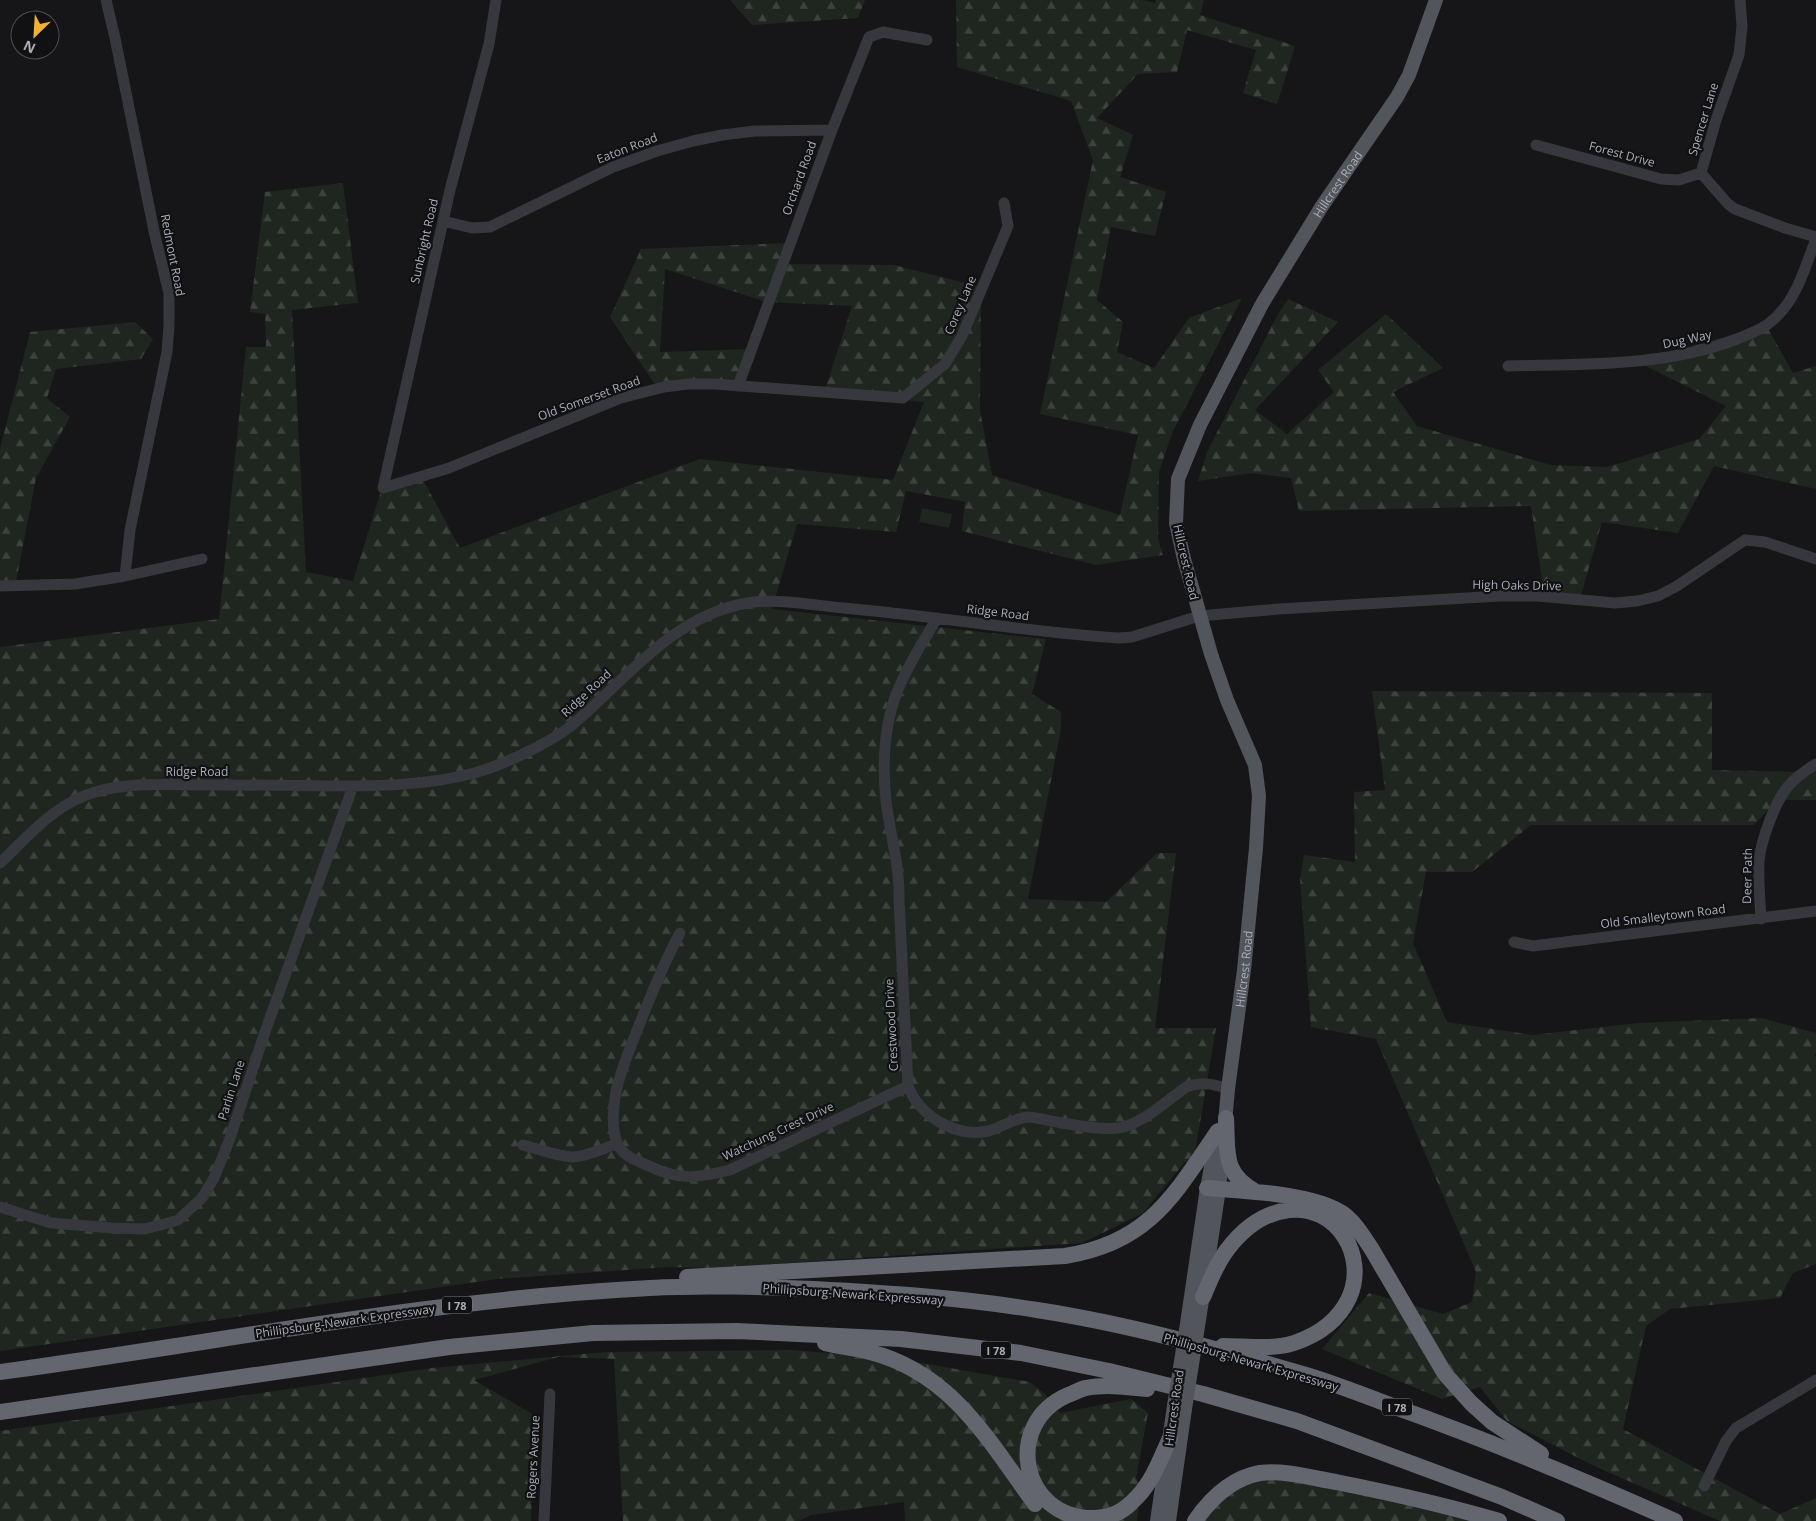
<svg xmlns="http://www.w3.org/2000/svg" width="1816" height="1521" font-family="'Open Sans',sans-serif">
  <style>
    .grass { fill: #1e261f }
    .forest { fill: url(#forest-firs) }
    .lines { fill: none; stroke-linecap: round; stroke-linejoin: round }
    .minor { stroke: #37383d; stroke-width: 11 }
    .major { stroke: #53555c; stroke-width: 14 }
    .highway { stroke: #63666e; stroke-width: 16 }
    .major-bridge { stroke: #53555c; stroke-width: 14 }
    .labels { text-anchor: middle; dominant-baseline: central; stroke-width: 4.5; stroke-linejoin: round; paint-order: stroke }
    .shield { fill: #111113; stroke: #7b7e86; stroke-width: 1 }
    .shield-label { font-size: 11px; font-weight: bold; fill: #a8adb8 }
    .street-label { font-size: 12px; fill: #a8adb8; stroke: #111113 }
  </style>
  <defs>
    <pattern id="forest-firs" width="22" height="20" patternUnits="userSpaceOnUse" patternTransform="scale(1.25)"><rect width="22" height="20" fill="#1e261f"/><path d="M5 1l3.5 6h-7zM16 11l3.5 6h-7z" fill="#3c433d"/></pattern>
  </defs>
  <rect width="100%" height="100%" fill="#161618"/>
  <path class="grass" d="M 922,508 L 952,514 L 949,528 L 919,522 Z"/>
  <path class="forest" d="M 730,0 L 865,0 L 858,18 L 752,25 Z
    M 956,0 L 1143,0 L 1155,3 L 1156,0 L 1204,0 L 1200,15 L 1295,46 L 1277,104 L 1243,93 L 1256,50 L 1187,30 L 1177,72 L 1138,74 L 1097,118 L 1133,135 L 1120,177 L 1166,192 L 1155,236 L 1111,227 L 1097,300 L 1123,322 L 1117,352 L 1154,368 L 1189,318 L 1242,298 L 1172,433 L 1159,472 L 1158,539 L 1163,555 L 1096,565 L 962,531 L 965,502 L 906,491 L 896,532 L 797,524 L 772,609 L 1046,639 L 1032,694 L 1061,712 L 1061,729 L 1028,899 L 1106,902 L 1157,853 L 1176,853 L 1155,1028 L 1216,1028 L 1193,1164 L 1185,1162 L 1143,1213 L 1082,1243 L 716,1268 L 669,1267 L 497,1279 L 0,1351 L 0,647 L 219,619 L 246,347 L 266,347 L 265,314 L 250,312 L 265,192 L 343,183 L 358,303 L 292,310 L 306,572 L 353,581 L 382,488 L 421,476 L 460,548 L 700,459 L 893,480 L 924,402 L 824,393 L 852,306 L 766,302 L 665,269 L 660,352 L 750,349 L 735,382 L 656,386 L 610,317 L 641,249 L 789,243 L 782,264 L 894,265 L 981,287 L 980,410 L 992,475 L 1120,515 L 1138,435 L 1040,414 L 1093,160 L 1071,101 L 957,67 Z
    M 1288,299 L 1338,322 L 1255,410 L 1287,434 L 1334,392 L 1318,370 L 1386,314 L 1443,368 L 1393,392 L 1417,426 L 1551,465 L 1607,467 L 1699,439 L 1726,406 L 1638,362 L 1766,325 L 1793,373 L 1816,366 L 1816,489 L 1714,466 L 1678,533 L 1602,522 L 1581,595 L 1544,593 L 1531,506 L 1299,511 L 1291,478 L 1251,473 L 1198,481 L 1208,450 L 1277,316 Z
    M 135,322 L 153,339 L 141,359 L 56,369 L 47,398 L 70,417 L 36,478 L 16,582 L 0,581 L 0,449 L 30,332 Z
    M 1372,691 L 1712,693 L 1712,770 L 1800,772 L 1816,761 L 1816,800 L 1777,800 L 1754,825 L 1531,825 L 1472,872 L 1426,872 L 1413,943 L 1447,1022 L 1533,1035 L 1638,1023 L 1762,1018 L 1816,1033 L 1816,1053 L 1814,1056 L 1816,1057 L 1816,1264 L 1793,1273 L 1780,1298 L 1670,1309 L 1646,1326 L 1623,1429 L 1780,1514 L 1816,1498 L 1816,1521 L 1720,1521 L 1592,1465 L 1507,1421 L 1480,1387 L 1442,1399 L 1322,1349 L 1369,1293 L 1443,1314 L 1472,1302 L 1476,1272 L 1376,1039 L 1311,1027 L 1300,879 L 1304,855 L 1355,862 L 1354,792 L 1385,790 Z
    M 792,1350 L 899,1359 L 1030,1382 L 1046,1395 L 1060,1413 L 1131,1399 L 1148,1413 L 1136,1478 L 1141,1486 L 1137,1521 L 905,1521 L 904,1502 L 811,1515 L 799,1521 L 623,1521 L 614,1359 L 558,1357 L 474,1380 L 534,1415 L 531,1521 L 0,1521 L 0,1431 L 432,1368 L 605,1352 Z
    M 1279,1474 L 1488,1521 L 1203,1521 L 1226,1489 Z"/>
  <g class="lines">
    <path class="minor" d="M 106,0 L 115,38 L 155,236 L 169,293 L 169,326 L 167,352 L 130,530 L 125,576
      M 496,0 L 489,44 L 450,190 L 383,488 L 449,468 L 621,398 L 664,387 L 688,384 L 715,384 L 903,398 L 945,364 L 962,336 L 1008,226 L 1004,203
      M 1740,0 L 1742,26 L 1739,55 L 1716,120 L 1701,173 L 1728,204 L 1735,209 L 1785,228 L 1816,237
      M 1536,145 L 1661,179 L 1679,180 L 1701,173
      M 443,221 L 472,228 L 490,227 L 613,167 L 657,151 L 693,141 L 722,135 L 755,131 L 832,130
      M 1508,366 C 1584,364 1664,367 1737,339 C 1752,333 1768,327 1779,314 C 1798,295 1806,264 1816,239
      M 738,386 L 832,130 L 869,37 L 883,32 L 927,40
      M 0,586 L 75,584 L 125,576 L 202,559
      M 937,618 C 924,640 910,662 900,685 C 884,721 882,763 886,801 C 890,834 900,866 899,899 L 908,1086 C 920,1116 955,1138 988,1131 C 1001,1128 1014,1118 1028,1117 C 1035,1117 1059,1123 1069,1124 C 1085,1127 1102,1130 1118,1128 C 1141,1125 1168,1100 1186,1087 C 1201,1081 1214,1084 1228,1089
      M 0,863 C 26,838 51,809 84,796 C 120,781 166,785 204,785 C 244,785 284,785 324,786 C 374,786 426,786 474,773 C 503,765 548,744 571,726 C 626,680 672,616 747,603 C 776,598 813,605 843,608 C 935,616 1027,632 1119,638 L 1132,637 L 1199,616 L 1279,609 L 1500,596 L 1538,596 L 1615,603 L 1637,601 L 1658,596 L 1677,586 L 1745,540 L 1765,542 L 1816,559
      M 1761,919 C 1760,900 1758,880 1759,861 C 1761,840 1776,798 1791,783 C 1798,776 1808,769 1816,764
      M 680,933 C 664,962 652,993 640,1023 C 631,1046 621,1068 616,1092 C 613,1106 611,1131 618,1145 C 623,1156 638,1161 649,1166 C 680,1181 697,1178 730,1170 L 908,1086
      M 1514,942 L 1533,946 L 1816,911
      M 523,1145 C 538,1149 556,1156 572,1157 C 587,1157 603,1148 617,1144
      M 0,1207 L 51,1223 L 113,1228 L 144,1229 L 161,1225 L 178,1220 L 202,1198 L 214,1178 L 229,1141 L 265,1032 L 353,786
      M 1704,1486 L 1726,1441 L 1736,1428 L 1816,1380
      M 544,1521 L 550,1394"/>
    <g class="major">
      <path d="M 1188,1317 L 1207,1188 L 1215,1146"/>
      <path id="s1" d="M 1199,1320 L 1219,1189 L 1228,1089 L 1244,970 L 1256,848 L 1259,796 L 1255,765 L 1227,700 L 1211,654 L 1184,559 L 1176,523 L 1178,479 L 1200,425 L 1262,304 L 1322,206 L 1397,97 L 1409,75 L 1436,0"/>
      <path d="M 1157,1521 L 1174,1406"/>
      <path d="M 1169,1521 L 1185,1409"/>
    </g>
    <path class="highway" d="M 1226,1118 C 1228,1153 1222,1173 1256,1192
      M 1207,1188 C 1244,1191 1311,1193 1342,1213 C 1354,1221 1363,1236 1371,1248 L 1445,1374 L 1471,1403 L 1492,1422 L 1541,1454
      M 687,1277 L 1065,1256 C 1149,1243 1174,1195 1218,1131
      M 1203,1297 C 1210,1281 1216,1264 1227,1250 C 1242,1230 1263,1213 1289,1210 C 1337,1205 1368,1256 1349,1298 C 1338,1321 1318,1335 1294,1343 C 1272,1350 1246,1346 1223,1346
      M 825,1343 C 840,1347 856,1348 870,1352 C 952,1373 988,1440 1035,1504
      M 0,1372 C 217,1343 432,1299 650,1288 C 705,1285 760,1287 814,1289 C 889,1293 964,1298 1037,1310 C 1128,1324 1218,1349 1306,1375 C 1336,1384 1366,1396 1395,1407 C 1490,1441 1583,1480 1675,1521
      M 1147,1389 C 1128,1387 1105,1384 1086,1388 C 1080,1389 1074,1393 1068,1395 C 1003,1423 1020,1518 1093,1518 C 1107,1518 1121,1513 1131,1503 C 1151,1486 1159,1462 1170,1438
      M 0,1412 L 449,1347 L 593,1333 L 736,1331 L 901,1339 L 1021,1353 L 1109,1371 L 1203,1394 L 1297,1421 L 1502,1497 L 1557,1521
      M 1195,1521 C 1211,1498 1231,1478 1260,1473 C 1285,1470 1312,1478 1336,1482 C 1391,1493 1445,1505 1499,1521"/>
    <path class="major-bridge" d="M 1174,1406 L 1188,1317
      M 1185,1409 L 1199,1320"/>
  </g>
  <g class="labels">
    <g class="shield">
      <rect x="442" y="1296.5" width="30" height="17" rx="4"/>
      <rect x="981" y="1341.5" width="30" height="17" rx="4"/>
      <rect x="1382" y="1398.5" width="30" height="17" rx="4"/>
    </g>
    <g class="shield-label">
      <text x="457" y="1305">I 78</text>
      <text x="996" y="1350">I 78</text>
      <text x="1397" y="1407">I 78</text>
    </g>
    <g class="street-label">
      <text transform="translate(1703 119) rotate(-73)">Spencer Lane</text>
      <text transform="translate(627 148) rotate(-21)">Eaton Road</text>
      <text transform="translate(1622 154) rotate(15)">Forest Drive</text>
      <text transform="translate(799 178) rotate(-70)">Orchard Road</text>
      <text stroke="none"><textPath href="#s1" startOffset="1194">Hillcrest Road</textPath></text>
      <text transform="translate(424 241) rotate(-77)">Sunbright Road</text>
      <text transform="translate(173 255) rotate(79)">Redmont Road</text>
      <text transform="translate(960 305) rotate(-67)">Corey Lane</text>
      <text transform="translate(1687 339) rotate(-12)">Dug Way</text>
      <text transform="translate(589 398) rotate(-20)">Old Somerset Road</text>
      <text transform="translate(1186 562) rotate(77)">Hillcrest Road</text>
      <text transform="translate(1517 585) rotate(1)">High Oaks Drive</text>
      <text transform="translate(998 612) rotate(7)">Ridge Road</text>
      <text transform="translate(586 693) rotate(-43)">Ridge Road</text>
      <text x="197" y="771">Ridge Road</text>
      <text transform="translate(1747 876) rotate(-89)">Deer Path</text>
      <text transform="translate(1663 916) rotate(-7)">Old Smalleytown Road</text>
      <text stroke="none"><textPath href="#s1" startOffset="354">Hillcrest Road</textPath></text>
      <text transform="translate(891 1025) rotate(-93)">Crestwood Drive</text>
      <text transform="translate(231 1090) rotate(-72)">Parlin Lane</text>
      <text transform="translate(778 1131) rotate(-25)">Watchung Crest Drive</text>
      <text transform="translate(853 1294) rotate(4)">Phillipsburg-Newark Expressway</text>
      <text transform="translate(345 1321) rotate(-8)">Phillipsburg-Newark Expressway</text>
      <text transform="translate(1251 1362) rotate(16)">Phillipsburg-Newark Expressway</text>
      <text transform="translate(1174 1408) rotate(-82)">Hillcrest Road</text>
      <text transform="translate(533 1457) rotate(-87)">Rogers Avenue</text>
    </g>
  </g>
  <g transform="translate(35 35) rotate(205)"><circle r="24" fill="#111113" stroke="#4d4f55"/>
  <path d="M0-4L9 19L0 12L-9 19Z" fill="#f2b134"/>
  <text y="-8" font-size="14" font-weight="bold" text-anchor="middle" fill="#a8adb8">N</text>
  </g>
</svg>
